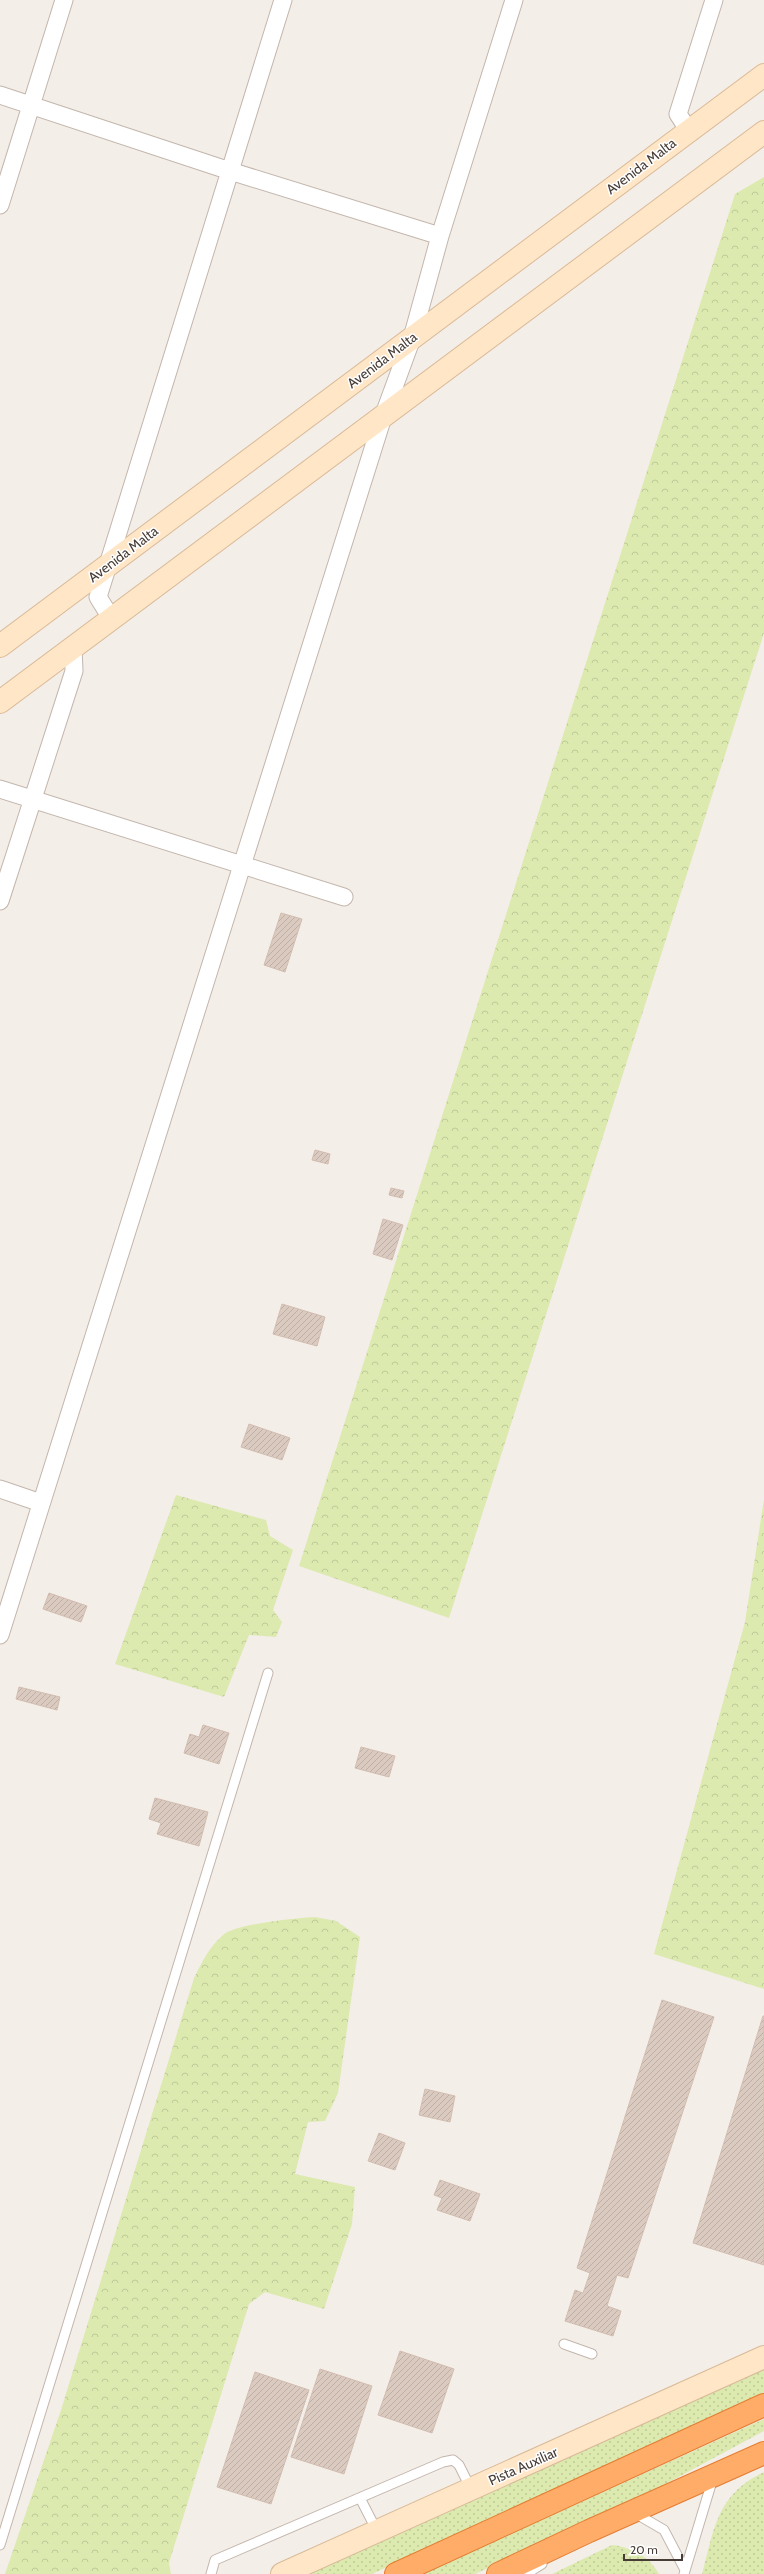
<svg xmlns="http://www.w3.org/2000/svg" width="764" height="2574" font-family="Cabin,sans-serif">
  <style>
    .grass { fill: url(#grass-dots) }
    .forest { fill: url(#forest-crowns) }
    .building { fill: url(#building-hatch); stroke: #d2bdb0 }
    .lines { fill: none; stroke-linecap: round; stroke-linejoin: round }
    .lane-casing { stroke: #c3b6ad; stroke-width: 11 }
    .street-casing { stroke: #c3b6ad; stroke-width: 19 }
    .secondary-casing { stroke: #d9ba98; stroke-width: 24 }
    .highway-casing { stroke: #e47d33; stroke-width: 24 }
    .lane { stroke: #fff; stroke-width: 9 }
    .street { stroke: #fff; stroke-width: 17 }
    .secondary { stroke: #ffe6c7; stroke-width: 22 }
    .highway { stroke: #ffac68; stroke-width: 22 }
    .labels { text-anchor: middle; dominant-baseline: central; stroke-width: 3; stroke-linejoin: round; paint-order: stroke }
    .street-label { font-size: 14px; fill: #483d36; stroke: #fff }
  </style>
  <defs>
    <pattern id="grass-dots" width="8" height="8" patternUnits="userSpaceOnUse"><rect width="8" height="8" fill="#dceaaf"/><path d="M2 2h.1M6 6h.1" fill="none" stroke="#beca97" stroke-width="1.8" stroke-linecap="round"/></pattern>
    <pattern id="forest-crowns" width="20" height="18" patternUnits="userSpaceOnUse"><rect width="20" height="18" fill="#dceaaf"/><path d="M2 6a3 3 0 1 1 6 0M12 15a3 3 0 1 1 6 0" fill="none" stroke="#beca97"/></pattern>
    <pattern id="building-hatch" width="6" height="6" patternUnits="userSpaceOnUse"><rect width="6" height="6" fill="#dacac0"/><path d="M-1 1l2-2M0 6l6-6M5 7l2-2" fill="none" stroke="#bdaea6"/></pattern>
  </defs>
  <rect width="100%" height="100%" fill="#f4eee8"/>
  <path class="grass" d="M 764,2369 L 764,2393 L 372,2574 L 308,2574 Z
    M 764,2419 L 764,2431 L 645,2495 L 475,2574 L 423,2574 Z
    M 764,2472 L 764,2574 L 702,2574 C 714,2529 717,2494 764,2472 Z
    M 612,2545 C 631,2547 650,2557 659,2574 L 552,2574 Z"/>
  <path class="forest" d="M 764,177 L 764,633 L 449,1618 L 299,1566 L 735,194 Z
    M 176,1495 L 266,1520 L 270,1536 L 293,1550 L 273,1610 L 282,1622 L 276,1637 L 249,1635 L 224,1697 L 115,1664 Z
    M 764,1499 L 764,1989 L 654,1954 L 745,1622 Z
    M 315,1917 L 336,1921 L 360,1937 L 338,2093 L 325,2121 L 308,2122 L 295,2174 L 355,2187 L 352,2224 L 324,2309 L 265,2292 L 249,2304 L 169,2563 L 171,2574 L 5,2574 L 61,2410 L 194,1978 C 202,1962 209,1947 223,1935 C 235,1924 297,1918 315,1917 Z"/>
  <path class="building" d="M 281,913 L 302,919 L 285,972 L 264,965 Z
    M 315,1150 L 330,1154 L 328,1164 L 312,1160 Z
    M 391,1188 L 404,1191 L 402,1198 L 389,1195 Z
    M 383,1219 L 403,1225 L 392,1260 L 373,1254 Z
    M 282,1304 L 325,1317 L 317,1346 L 273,1334 Z
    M 249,1424 L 290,1438 L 282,1460 L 241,1447 Z
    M 49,1593 L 87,1606 L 81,1622 L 43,1609 Z
    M 19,1687 L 60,1697 L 57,1710 L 16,1699 Z
    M 203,1725 L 229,1733 L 219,1764 L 184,1753 L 190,1734 L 199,1737 Z
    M 361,1747 L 395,1756 L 389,1777 L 355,1768 Z
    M 155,1798 L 208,1812 L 199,1846 L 157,1834 L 161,1823 L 149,1819 Z
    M 662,2000 L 714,2017 L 628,2278 L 617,2275 L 607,2306 L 621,2311 L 613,2336 L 565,2321 L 575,2290 L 583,2293 L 590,2273 L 577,2268 Z
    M 763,2016 L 764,2016 L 764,2265 L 693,2243 Z
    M 425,2089 L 455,2096 L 450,2122 L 419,2115 Z
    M 379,2133 L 405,2143 L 395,2170 L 368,2161 Z
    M 440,2180 L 480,2194 L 470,2221 L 437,2210 L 442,2198 L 434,2195 Z
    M 400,2351 L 454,2369 L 432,2433 L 378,2415 Z
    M 320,2369 L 372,2386 L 344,2474 L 291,2457 Z
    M 255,2372 L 309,2390 L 271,2504 L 217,2487 Z"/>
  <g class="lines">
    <g class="lane-casing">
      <path id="lane" d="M 564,2344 L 592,2354
        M 360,2498 L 377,2531
        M 633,2512 L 664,2530 L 685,2570
        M 0,2545 L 268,1673
        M 211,2574 L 215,2560 L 443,2462 L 453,2460 L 459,2465 L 471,2489
        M 526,2574 L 542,2564
        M 684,2574 L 713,2478"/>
    </g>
    <g class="street-casing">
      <path id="street" d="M 0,95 L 230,171 L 440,236
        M 689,131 L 678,114 L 714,0
        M 0,205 L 64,0
        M 111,618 L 98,597 L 283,0
        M 0,789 L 344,897
        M 0,901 L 74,671 L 73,647
        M 0,1489 L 41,1503
        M 0,1635 L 383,417 L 412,338 L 440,236 L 514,0"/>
    </g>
    <g class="secondary-casing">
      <path id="secondary" d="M 0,646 L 764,75
        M 0,702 L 764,132
        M 282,2574 L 764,2357"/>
    </g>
    <g class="highway-casing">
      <path id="highway" d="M 396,2574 L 764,2405
        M 498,2574 L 589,2531 L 764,2453"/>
    </g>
    <use href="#lane" class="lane"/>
    <use href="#street" class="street"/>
    <use href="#secondary" class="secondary"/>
    <use href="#highway" class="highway"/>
  </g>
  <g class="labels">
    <g class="street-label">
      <text transform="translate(641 166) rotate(-37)">Avenida Malta</text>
      <text transform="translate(382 360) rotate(-37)">Avenida Malta</text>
      <text transform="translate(123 554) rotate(-37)">Avenida Malta</text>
      <text transform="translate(523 2466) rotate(-24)">Pista Auxiliar</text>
    </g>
  </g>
  <path d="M624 2554v6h58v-6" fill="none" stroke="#483d36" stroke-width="2"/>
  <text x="630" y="2554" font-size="12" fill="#483d36" stroke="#ffffff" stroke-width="3" paint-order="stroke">20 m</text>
</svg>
